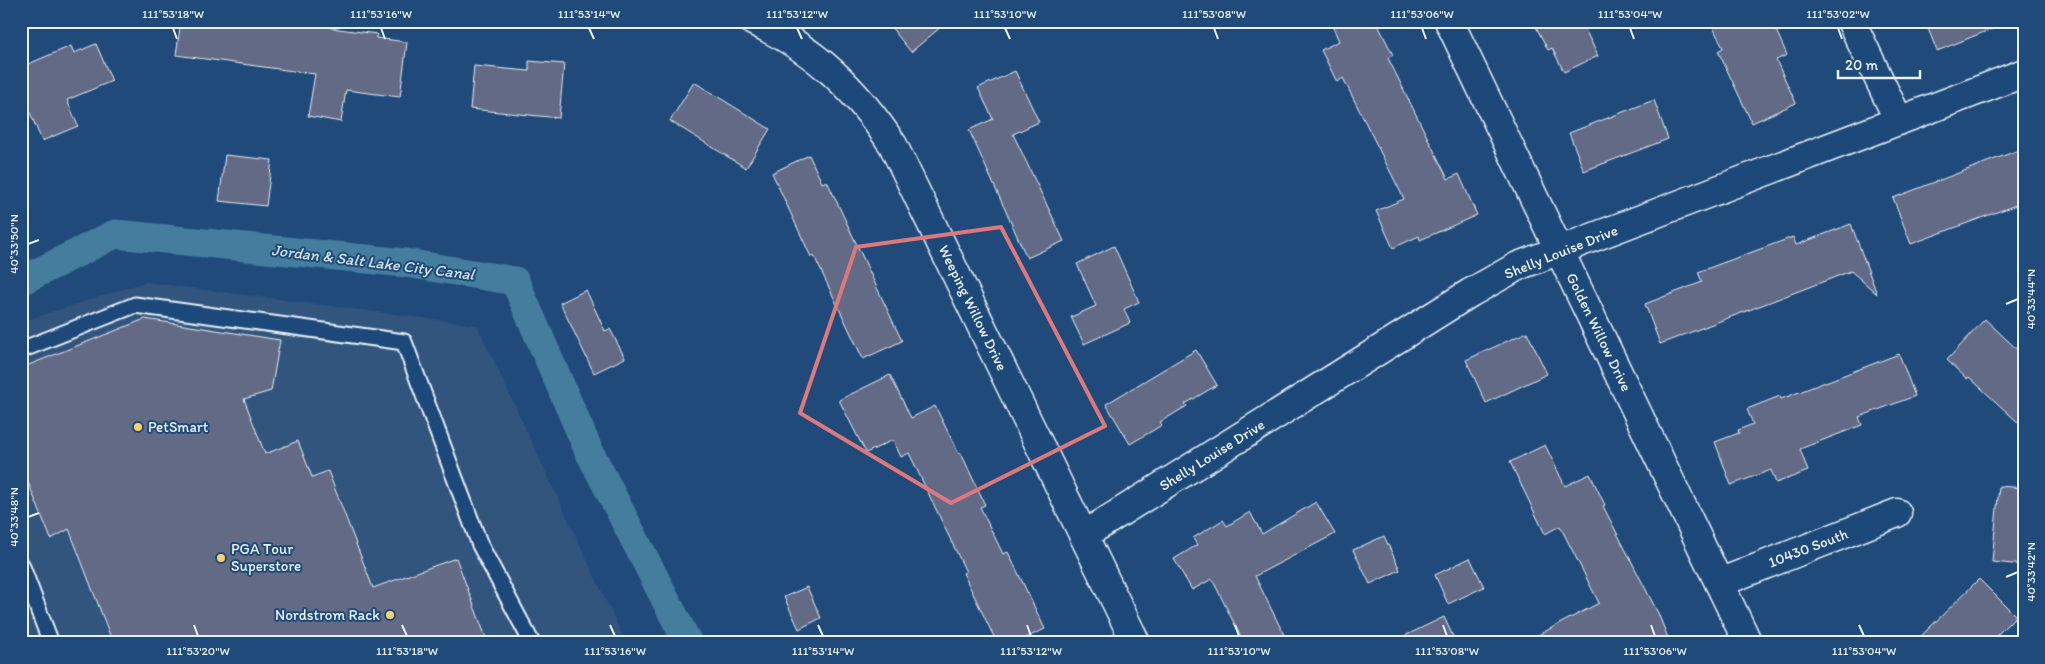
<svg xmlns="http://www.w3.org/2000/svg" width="2045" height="664" font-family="Itim,sans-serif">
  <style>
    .built { fill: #33547e }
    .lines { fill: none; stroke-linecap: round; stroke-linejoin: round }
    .canal { stroke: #457d9f; stroke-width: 29 }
    .building { fill: #636b86; stroke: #e8f1f8 }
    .service-casing { stroke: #e8f1f8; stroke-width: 19 }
    .minor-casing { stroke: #e8f1f8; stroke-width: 31 }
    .service { stroke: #1f4a7a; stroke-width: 15 }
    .minor { stroke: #1f4a7a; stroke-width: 28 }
    .marked { fill: none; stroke: #dd787b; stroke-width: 4; stroke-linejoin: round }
    .ticks { fill: none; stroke: #e8f1f8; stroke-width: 2 }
    .poi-dot { fill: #ffd166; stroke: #1f4a7a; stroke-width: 2 }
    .labels { text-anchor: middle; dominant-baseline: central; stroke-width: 4; stroke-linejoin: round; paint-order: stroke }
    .street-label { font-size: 15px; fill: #e8f1f8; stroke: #1f4a7a }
    .poi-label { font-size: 15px; fill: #e8f1f8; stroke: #1f4a7a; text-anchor: start }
    .water-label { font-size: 16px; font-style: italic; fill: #d0e0eb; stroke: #1f4a7a }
    .neatline { fill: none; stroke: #e8f1f8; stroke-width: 2 }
    .ticks-label { font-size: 12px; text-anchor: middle; fill: #e8f1f8 }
  </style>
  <rect width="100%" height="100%" fill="#1f4a7a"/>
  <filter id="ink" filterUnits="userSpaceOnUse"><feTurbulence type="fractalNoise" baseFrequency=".02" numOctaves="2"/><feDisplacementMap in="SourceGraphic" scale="10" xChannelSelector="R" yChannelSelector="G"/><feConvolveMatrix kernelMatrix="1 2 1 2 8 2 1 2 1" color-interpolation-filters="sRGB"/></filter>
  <g filter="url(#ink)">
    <path class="built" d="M 145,282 L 477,325 L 626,643 L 21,643 L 21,322 Z"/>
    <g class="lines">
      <path class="canal" d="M 21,281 L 115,234 L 406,263 L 515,281 L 588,449 L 688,643"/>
    </g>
    <path class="building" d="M 181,21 L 307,21 L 332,25 L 331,28 L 377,34 L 376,38 L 407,42 L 400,97 L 346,90 L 341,122 L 308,116 L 315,74 L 176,55 Z
      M 886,21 L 948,21 L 911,52 Z
      M 1330,21 L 1376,21 L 1393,55 L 1388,58 L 1448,179 L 1459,174 L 1477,215 L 1420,240 L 1419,236 L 1393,248 L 1376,211 L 1404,199 L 1343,78 L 1337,82 L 1321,50 L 1339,41 Z
      M 1533,21 L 1581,21 L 1598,56 L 1564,72 L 1552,48 L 1548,50 Z
      M 1710,21 L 1772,21 L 1787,55 L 1776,60 L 1796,103 L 1752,123 L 1718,51 L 1723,48 Z
      M 1925,21 L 2009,21 L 2009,22 L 1937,51 Z
      M 96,44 L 112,81 L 67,100 L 78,126 L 42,141 L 28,108 L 21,111 L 21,67 L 71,46 L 74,53 Z
      M 529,61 L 564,64 L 559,118 L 470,109 L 474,66 L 529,71 Z
      M 1015,71 L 1039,122 L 1013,134 L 1064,241 L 1027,258 L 969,130 L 993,119 L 978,88 Z
      M 694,82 L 770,129 L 746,168 L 670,121 Z
      M 1654,100 L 1668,139 L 1584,171 L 1569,133 Z
      M 2024,148 L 2024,202 L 1911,244 L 1893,198 Z
      M 225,155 L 272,160 L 266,206 L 219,201 Z
      M 809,155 L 822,183 L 827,181 L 902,341 L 863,359 L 814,256 L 811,257 L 772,173 Z
      M 1851,224 L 1877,294 L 1851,271 L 1660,344 L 1645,304 L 1702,282 L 1698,272 L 1793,237 L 1796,245 Z
      M 1114,246 L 1139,302 L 1124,309 L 1130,323 L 1084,344 L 1071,317 L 1096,306 L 1077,264 Z
      M 586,290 L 605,331 L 610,329 L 625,358 L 594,373 L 560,303 Z
      M 145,319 L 280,340 L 271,391 L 244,399 L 265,454 L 298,441 L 312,477 L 328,471 L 373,588 L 456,558 L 488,643 L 113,643 L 69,529 L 51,539 L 21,465 L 21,368 Z
      M 1985,319 L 2024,356 L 2024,428 L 1969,377 L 1967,379 L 1947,360 Z
      M 1527,332 L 1547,374 L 1486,403 L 1466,360 Z
      M 1196,350 L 1217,385 L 1185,404 L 1187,406 L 1160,422 L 1162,425 L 1130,444 L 1106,404 Z
      M 1899,354 L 1915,396 L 1859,417 L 1862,425 L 1800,449 L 1808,471 L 1776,483 L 1771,470 L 1731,485 L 1715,442 L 1739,433 L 1738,430 L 1753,424 L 1747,409 L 1780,396 L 1781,399 Z
      M 890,375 L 911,418 L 935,406 L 959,454 L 961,453 L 985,505 L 980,507 L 1003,554 L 1008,552 L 1045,629 L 1015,643 L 997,643 L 963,573 L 966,572 L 909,453 L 901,457 L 893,440 L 866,453 L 839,400 Z
      M 1545,445 L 1565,486 L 1590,474 L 1605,505 L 1603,506 L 1658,613 L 1670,643 L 1523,643 L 1599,603 L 1560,526 L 1545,534 L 1510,462 Z
      M 1999,486 L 2024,488 L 2024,565 L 1992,562 Z
      M 1316,502 L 1335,534 L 1255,576 L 1288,643 L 1244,643 L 1212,579 L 1192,590 L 1174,559 L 1197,545 L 1193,538 L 1223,520 L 1227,526 L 1250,512 L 1262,534 Z
      M 1384,536 L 1400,570 L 1370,584 L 1353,550 Z
      M 1470,558 L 1484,587 L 1448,604 L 1435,575 Z
      M 1979,579 L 2016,616 L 1989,643 L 1914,643 Z
      M 807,587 L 821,618 L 799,629 L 784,597 Z
      M 1444,617 L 1456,643 L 1390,643 Z"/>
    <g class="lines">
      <g class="service-casing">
        <path id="service" d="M 21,350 L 135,305 L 404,342 L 480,545 L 532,643
          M 21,564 L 51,643"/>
      </g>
      <g class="minor-casing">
        <path id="minor" d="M 753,21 C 815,49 856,89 893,145 L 1136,643
          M 1449,21 L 1748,643
          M 1851,21 L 1899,121
          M 1084,535 L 1470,293 L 1518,266 L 2024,73
          M 1719,583 L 1897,513"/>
      </g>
      <use href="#service" class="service"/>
      <use href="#minor" class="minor"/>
    </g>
  </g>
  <path class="marked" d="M 1001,227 L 1105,426 L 951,503 L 800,413 L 856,247 Z"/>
  <path class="ticks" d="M 173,28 L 177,39M 381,28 L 385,39M 589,28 L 594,39M 797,28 L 802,39M 1005,28 L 1010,39M 1214,28 L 1218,39M 1422,28 L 1426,39M 1630,28 L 1634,39M 1838,28 L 1842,39M 28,244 L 39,240M 2006,304 L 2018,299M 28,517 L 39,513M 2006,577 L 2018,572M 194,625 L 198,636M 402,625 L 407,636M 610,625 L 615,636M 818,625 L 823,636M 1027,625 L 1031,636M 1235,625 L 1239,636M 1443,625 L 1447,636M 1651,625 L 1655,636M 1859,625 L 1864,636"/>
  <g class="poi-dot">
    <circle cx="138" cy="427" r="5"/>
    <circle cx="221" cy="558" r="5"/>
    <circle cx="390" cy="615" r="5"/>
  </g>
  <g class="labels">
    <g class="street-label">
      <text transform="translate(1561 252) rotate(-22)">Shelly Louise Drive</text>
      <text transform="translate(973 308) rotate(64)">Weeping Willow Drive</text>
      <text transform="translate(1599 332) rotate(64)">Golden Willow Drive</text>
      <text transform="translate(1212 455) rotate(-32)">Shelly Louise Drive</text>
      <text transform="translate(1808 548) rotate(-21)">10430 South</text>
    </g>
    <g class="poi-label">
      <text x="148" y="427">PetSmart</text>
      <text x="231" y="549">PGA Tour<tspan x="231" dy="17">Superstore</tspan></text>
      <text x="380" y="615" text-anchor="end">Nordstrom Rack</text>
    </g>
    <g class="water-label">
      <text transform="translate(373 262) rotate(7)">Jordan &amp; Salt Lake City Canal</text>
    </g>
  </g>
  <rect width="2045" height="664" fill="none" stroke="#1f4a7a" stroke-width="55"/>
  <path d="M1838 70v8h82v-8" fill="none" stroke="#e8f1f8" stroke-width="2.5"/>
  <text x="1845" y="70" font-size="15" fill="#e8f1f8" stroke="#1f4a7a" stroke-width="4" paint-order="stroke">20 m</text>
  <rect x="28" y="28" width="1990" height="608" class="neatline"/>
  <g class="ticks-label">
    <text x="173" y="18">111°53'18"W</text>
    <text x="381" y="18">111°53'16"W</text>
    <text x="589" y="18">111°53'14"W</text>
    <text x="797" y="18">111°53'12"W</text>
    <text x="1005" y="18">111°53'10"W</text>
    <text x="1214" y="18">111°53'08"W</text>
    <text x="1422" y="18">111°53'06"W</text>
    <text x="1630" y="18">111°53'04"W</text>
    <text x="1838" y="18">111°53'02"W</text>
    <text transform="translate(14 244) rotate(-90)" y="4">40°33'50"N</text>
    <text transform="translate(2031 299) rotate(-90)" y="4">40°33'44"N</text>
    <text transform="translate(14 517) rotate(-90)" y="4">40°33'48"N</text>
    <text transform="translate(2031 572) rotate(-90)" y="4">40°33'42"N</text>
    <text x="198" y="655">111°53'20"W</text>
    <text x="407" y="655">111°53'18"W</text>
    <text x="615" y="655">111°53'16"W</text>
    <text x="823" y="655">111°53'14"W</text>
    <text x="1031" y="655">111°53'12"W</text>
    <text x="1239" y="655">111°53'10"W</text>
    <text x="1447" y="655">111°53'08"W</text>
    <text x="1655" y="655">111°53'06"W</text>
    <text x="1864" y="655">111°53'04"W</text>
  </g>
</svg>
